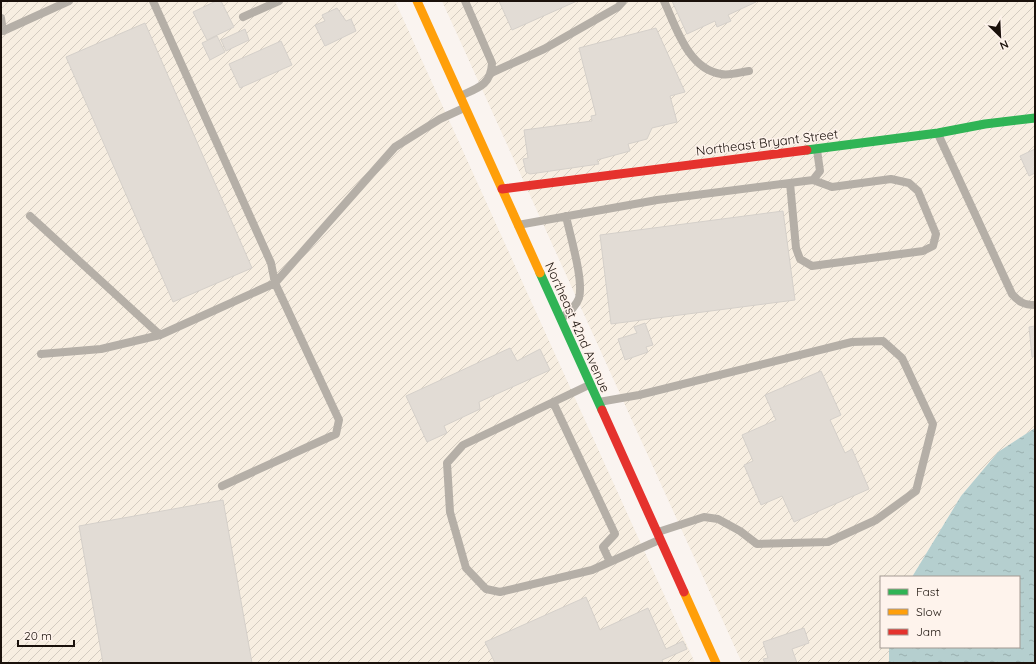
<svg xmlns="http://www.w3.org/2000/svg" width="1036" height="664" font-family="Quicksand,sans-serif">
  <style>
    .industrial { fill: url(#industrial-furrows) }
    .water { fill: url(#water-ripples) }
    .building { fill: #e2dcd5; stroke: #d5d0ca }
    .lines { fill: none; stroke-linecap: round; stroke-linejoin: round }
    .lane { stroke: #b5afa7; stroke-width: 8 }
    .fast { stroke: #30b455; stroke-width: 9 }
    .slow { stroke: #ff9f0a; stroke-width: 9 }
    .jam { stroke: #e5322d; stroke-width: 9 }
    .labels { text-anchor: middle; dominant-baseline: central; stroke-width: 3; stroke-linejoin: round; paint-order: stroke }
    .street-label { font-size: 13px; fill: #1a110b; stroke: #fef3ec }
  </style>
  <defs>
    <pattern id="industrial-furrows" width="10" height="10" patternUnits="userSpaceOnUse"><rect width="10" height="10" fill="#f7eee1"/><path d="M-1 1l2-2M0 10L10 0M9 11l2-2" fill="none" stroke="#d3cbc0"/></pattern>
    <pattern id="water-ripples" width="26" height="14" patternUnits="userSpaceOnUse"><rect width="26" height="14" fill="#b5cfcf"/><path d="M2 4q2-2 4 0t4 0M15 11q2-2 4 0t4 0" fill="none" stroke="#9bb1b0"/></pattern>
  </defs>
  <rect width="100%" height="100%" fill="#faf4f0"/>
  <path class="industrial" d="M 1,1 L 395,1 L 695,663 L 1,663 Z
    M 442,1 L 1035,1 L 1035,428 L 998,452 L 961,496 L 912,577 L 881,577 L 881,647 L 893,647 L 891,663 L 742,663 Z"/>
  <path class="water" d="M 1035,428 L 1035,663 L 889,663 L 889,647 L 1019,647 L 1019,577 L 912,577 L 961,496 L 998,452 Z"/>
  <path class="building" d="M 216,1 L 221,1 L 234,27 L 207,40 L 193,12 Z
    M 499,1 L 577,1 L 512,30 Z
    M 672,1 L 756,1 L 756,2 L 728,15 L 731,21 L 717,27 L 715,21 L 687,34 Z
    M 337,8 L 346,21 L 351,19 L 356,31 L 325,46 L 315,25 L 325,21 L 322,15 Z
    M 145,23 L 252,268 L 173,302 L 66,57 Z
    M 656,28 L 685,92 L 670,96 L 677,122 L 652,128 L 647,139 L 628,144 L 630,151 L 597,160 L 599,164 L 530,174 L 526,172 L 523,159 L 528,158 L 524,130 L 592,121 L 591,116 L 596,115 L 579,48 Z
    M 245,29 L 249,40 L 226,51 L 221,40 Z
    M 217,36 L 225,52 L 210,60 L 202,43 Z
    M 281,41 L 292,65 L 240,88 L 229,64 Z
    M 1035,149 L 1035,173 L 1029,176 L 1020,156 Z
    M 783,211 L 795,300 L 611,324 L 600,235 Z
    M 645,323 L 653,345 L 646,347 L 648,352 L 625,360 L 618,339 L 637,333 L 634,327 Z
    M 1035,326 L 1035,356 L 1032,357 L 1029,327 Z
    M 510,348 L 517,361 L 540,349 L 550,370 L 479,402 L 480,409 L 444,426 L 447,433 L 427,442 L 406,396 Z
    M 821,371 L 841,415 L 830,420 L 845,453 L 852,449 L 869,489 L 794,522 L 782,496 L 761,505 L 744,465 L 753,461 L 742,435 L 776,420 L 765,395 Z
    M 223,500 L 252,663 L 103,663 L 79,526 Z
    M 586,597 L 600,630 L 648,608 L 666,649 L 683,641 L 687,649 L 662,660 L 663,663 L 495,663 L 485,642 Z
    M 804,628 L 809,643 L 792,649 L 797,663 L 765,663 L 763,659 L 768,658 L 763,642 Z"/>
  <g class="lines">
    <path class="lane" d="M 153,1 L 271,263 L 275,283 L 339,420 L 336,434 L 222,486
      M 664,1 C 676,27 688,69 721,74 C 729,76 741,72 749,71
      M 243,17 L 279,1
      M 1,18 L 3,31 L 69,1
      M 491,73 L 544,49 L 618,7 L 623,1
      M 460,96 C 478,88 491,85 492,63 L 465,1
      M 938,134 L 1012,294 C 1019,302 1024,305 1035,305
      M 790,183 L 796,248 L 800,259 L 812,266 L 923,251 L 933,246 L 936,234 L 918,191 L 909,183 L 891,179 L 832,187 L 813,180
      M 30,216 L 160,335
      M 518,225 L 657,200 L 813,180 L 820,171 L 817,150
      M 561,319 C 568,313 576,307 579,298 C 584,280 570,236 566,216
      M 41,354 L 101,349 L 160,335 L 275,283 L 395,147 L 440,119 L 464,108
      M 589,385 L 463,445 L 447,463 L 450,512 L 466,568 L 486,589 L 500,592 L 592,570 L 659,540
      M 553,402 L 615,534 L 603,547 L 610,562
      M 599,402 L 639,395 L 852,342 L 883,341 L 902,358 L 933,424 L 916,491 L 876,520 L 828,542 L 757,544 L 740,531 L 718,519 L 704,517 L 658,532"/>
    <path class="fast" d="M 807,150 L 938,133 L 985,124 L 1035,118
      M 540,273 L 602,410"/>
    <path class="slow" d="M 417,1 L 540,273
      M 684,592 L 716,663"/>
    <path class="jam" d="M 502,189 L 807,150
      M 602,410 L 684,592"/>
  </g>
  <g class="labels">
    <g class="street-label">
      <text transform="translate(767 142) rotate(-7)">Northeast Bryant Street</text>
      <text transform="translate(578 327) rotate(66)">Northeast 42nd Avenue</text>
    </g>
  </g>
  <rect width="1036" height="664" fill="none" stroke="#1a110b" stroke-width="4"/>
  <rect x="880" y="576" width="140" height="72" fill="#fef3ec" stroke="#a39992"/>
  <rect x="888" y="589" width="20" height="6" fill="#30b455" stroke="#a39992"/>
  <text x="916" y="596" font-size="12" fill="#1a110b">Fast</text>
  <rect x="888" y="609" width="20" height="6" fill="#ff9f0a" stroke="#a39992"/>
  <text x="916" y="616" font-size="12" fill="#1a110b">Slow</text>
  <rect x="888" y="629" width="20" height="6" fill="#e5322d" stroke="#a39992"/>
  <text x="916" y="636" font-size="12" fill="#1a110b">Jam</text>
  <g transform="translate(1000 36) rotate(156)" stroke="#fef3ec" stroke-width="3" paint-order="stroke">
  <path d="M0-3L7 15L0 10L-7 15Z" fill="#1a110b"/>
  <text y="-6" font-size="11" font-weight="bold" text-anchor="middle" fill="#1a110b">N</text>
  </g>
  <path d="M18 640v6h56v-6" fill="none" stroke="#1a110b" stroke-width="2"/>
  <text x="24" y="640" font-size="12" fill="#1a110b" stroke="#fef3ec" stroke-width="3" paint-order="stroke">20 m</text>
</svg>
